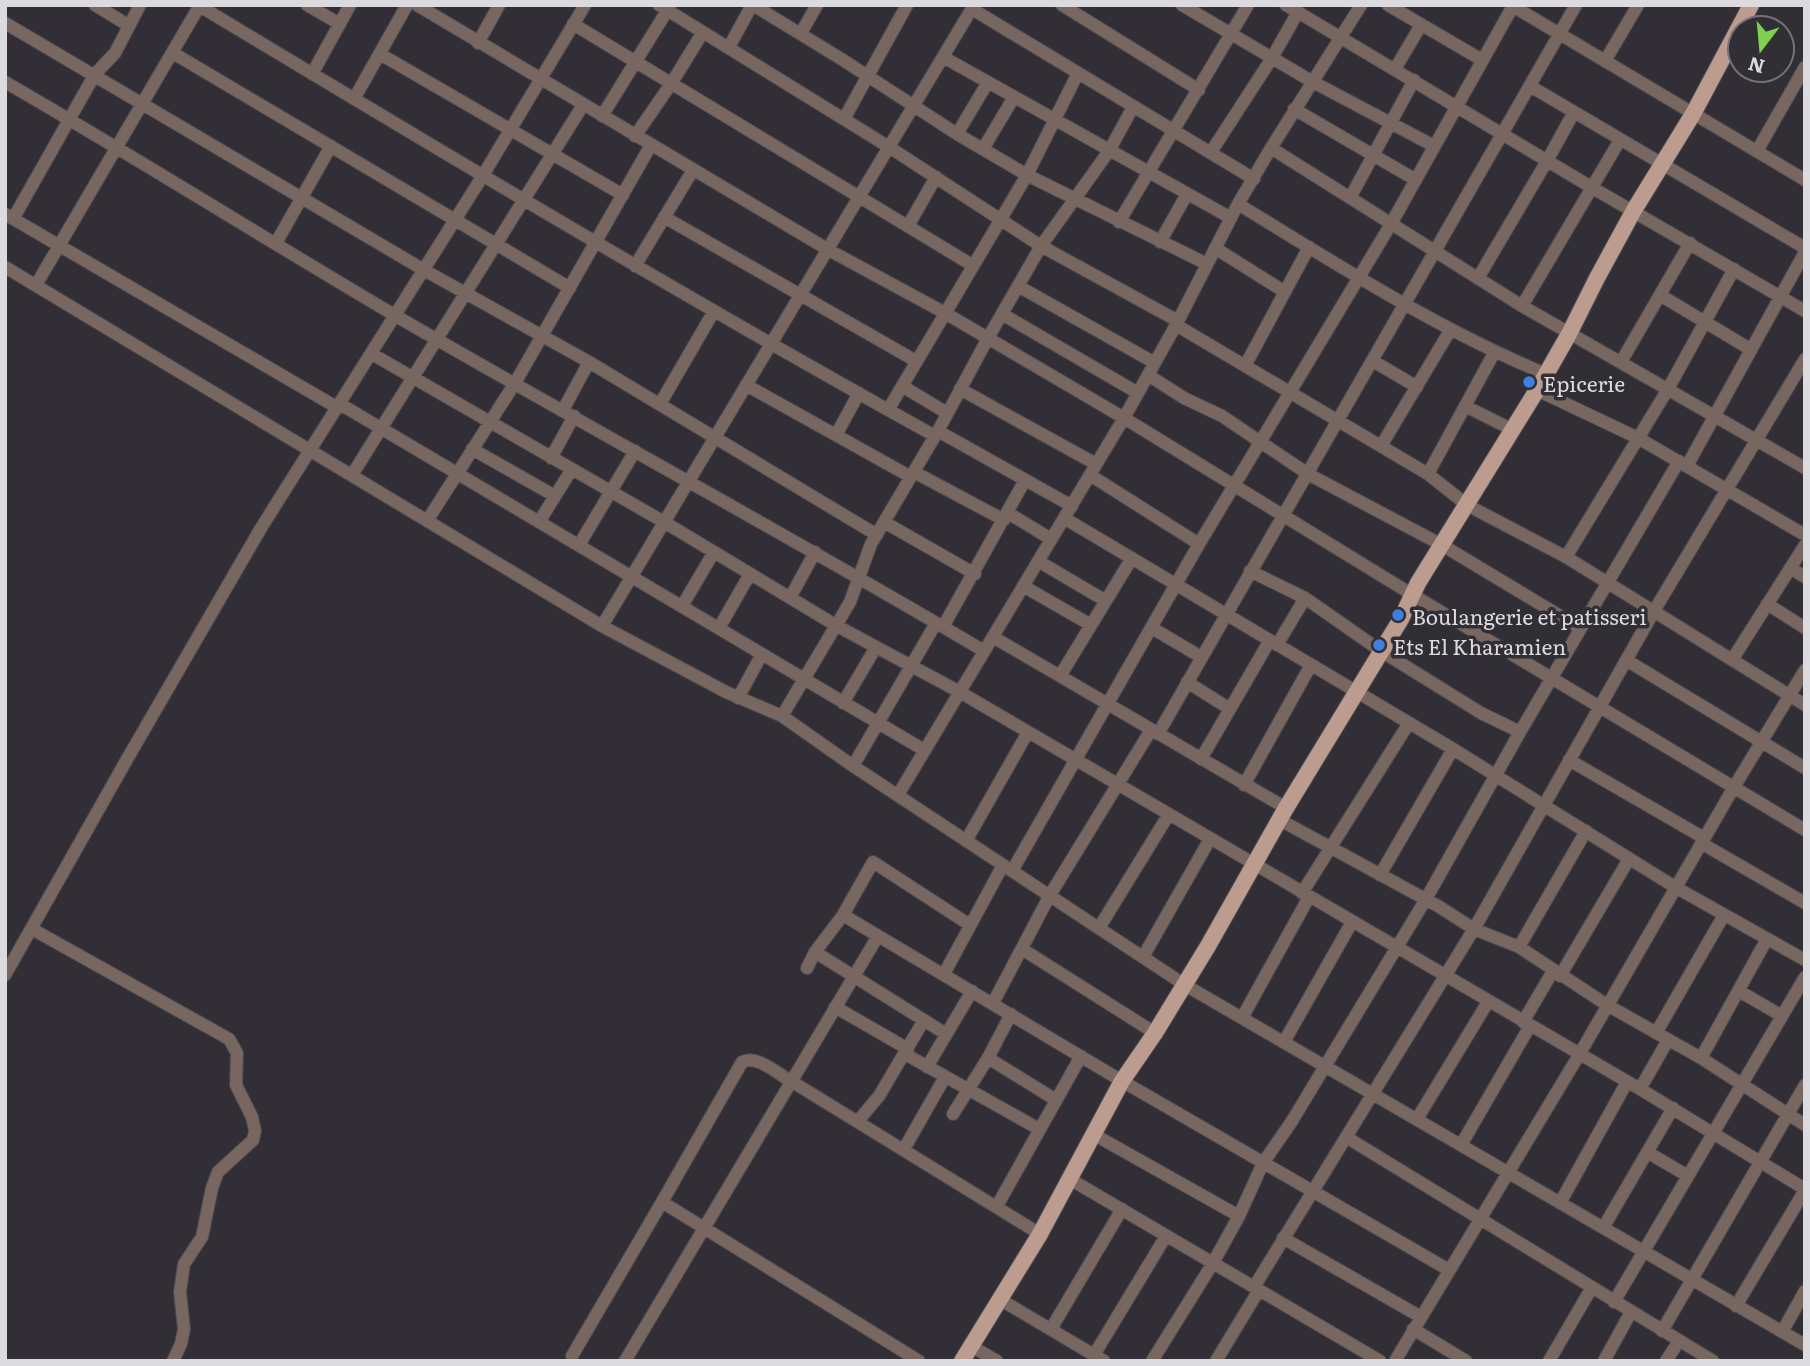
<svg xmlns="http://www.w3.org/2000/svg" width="1810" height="1366" font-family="Literata,serif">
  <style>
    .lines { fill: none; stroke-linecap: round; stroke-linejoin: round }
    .minor-casing { stroke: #4c4a50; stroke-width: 14 }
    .major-casing { stroke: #4c4a50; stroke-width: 18 }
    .minor { stroke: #776760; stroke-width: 12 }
    .major { stroke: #bc9c8e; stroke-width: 16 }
    .shop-dot { fill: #3f7fe0; stroke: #312f35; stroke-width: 2.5 }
    .labels { text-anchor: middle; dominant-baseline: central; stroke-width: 7; stroke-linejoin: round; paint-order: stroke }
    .poi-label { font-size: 21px; fill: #dbdade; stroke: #312f35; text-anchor: start }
  </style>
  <rect width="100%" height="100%" fill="#312f35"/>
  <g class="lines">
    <g class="minor-casing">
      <path id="minor" d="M 95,5 L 128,25
        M 198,5 C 442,152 686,298 935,436
        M 307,5 L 340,24
        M 417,5 L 827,249 L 945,313 L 1124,418 L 1413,595 L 1805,830
        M 659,5 L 889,147 L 1041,246 L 1178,321
        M 753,5 L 843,60 L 957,134 L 1027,175 L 1207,264
        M 1062,5 L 1199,90
        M 1182,5 L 1313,82 L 1434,146
        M 1286,5 L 1591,187 L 1805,311
        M 1388,5 L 1482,60
        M 1511,5 L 1805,180
        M 972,9 L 1254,179
        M 5,23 L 424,270 L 589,362 L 877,535
        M 573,24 L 972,265
        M 801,33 L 817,5
        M 478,43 L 499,5
        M 729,47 L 752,5
        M 173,53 L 570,288
        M 380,54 L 623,195
        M 943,57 L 1231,218
        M 1605,61 L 1638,5
        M 1395,69 L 1421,25
        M 312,74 L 350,5
        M 5,82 C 137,158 265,239 396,316 C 591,429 790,536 984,651
        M 1530,86 L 1805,248
        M 354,99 L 407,5
        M 1294,109 L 1416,180
        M 602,116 L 670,6
        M 844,119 L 907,5
        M 957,134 L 988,82
        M 635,136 L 671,84 L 703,32
        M 1271,148 L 1522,306 L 1805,468
        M 983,149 L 1014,97
        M 1757,151 L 1805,67
        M 1211,152 L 1272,58 L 1298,12
        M 1350,198 L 1414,80
        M 1238,204 C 1338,265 1437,329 1546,374
        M 5,214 L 338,408
        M 664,217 L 916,361
        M 13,219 L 95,74 L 115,53 L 140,5
        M 1119,222 L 1248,5
        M 908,226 L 936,177
        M 1160,242 L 1187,194
        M 276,243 L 331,146
        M 1215,248 L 1285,292
        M 635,266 L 693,170
        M 5,267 L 602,626 L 726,692 L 782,716 L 853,766 L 1185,985 L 1805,1345
        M 1478,278 L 1547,161 L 1574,112
        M 36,285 L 200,5
        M 1018,286 L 1155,363
        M 1660,295 L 1750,349
        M 1522,306 L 1620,140
        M 1002,314 L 1138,393
        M 1176,325 L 1428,474 L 1467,505 L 1566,557 L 1805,705
        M 372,354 L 664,522 L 837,626 L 958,691 L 1640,1089 L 1805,1189
        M 1373,361 L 1417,387
        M 1621,362 L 1690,243
        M 1245,366 L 1309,247
        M 1148,375 L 1184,398 L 1222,416 L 1308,474 L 1442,545 L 1580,628
        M 746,385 L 911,477
        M 902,386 L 947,413
        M 960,389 L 1096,464
        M 1537,390 L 1638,438 L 1805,535
        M 340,404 L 924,750
        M 660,404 L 714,311
        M 1465,406 L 1513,430
        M 563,410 L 589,362
        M 888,410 L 1027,175 L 1078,73
        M 938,431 L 1072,506
        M 836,435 L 859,393
        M 1381,446 L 1451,329
        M 472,449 L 555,496
        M 551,458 L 574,416
        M 1687,466 L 1805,252
        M 914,472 L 1004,520
        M 1428,474 L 1494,353
        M 352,475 L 583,105
        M 1090,475 L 1199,544
        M 1008,513 L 1051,539
        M 1064,518 L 1453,749 L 1675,887 L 1805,960
        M 427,521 L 515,383 L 651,145
        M 539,522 L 572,469
        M 884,522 L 975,574
        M 579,545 L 635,451
        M 1566,557 L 1668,389 L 1734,269
        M 1038,561 L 1106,601
        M 1790,568 L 1805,577
        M 1250,571 L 1305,598 L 1381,651 L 1481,713 L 1520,732
        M 1023,586 L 1091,625
        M 790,598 L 815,552
        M 1767,604 L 1805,628
        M 682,606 L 714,552
        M 602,626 L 974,5
        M 943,627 L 1025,480
        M 719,628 L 750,574
        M 1152,628 L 1201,657
        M 993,637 L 1286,808
        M 1277,645 L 1305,598
        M 1626,660 L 1805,768
        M 1732,660 L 1805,545
        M 1060,676 L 1132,558
        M 1187,682 L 1230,709
        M 738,698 L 762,654
        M 843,703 L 876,647
        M 782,716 L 850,602 L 871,544 L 938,431 L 988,338 L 1041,246 L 1109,151 L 1133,107
        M 1158,734 L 1576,5
        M 1201,759 L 1270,640
        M 1569,760 L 1704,838
        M 853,766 L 936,623
        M 1244,785 L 1311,665
        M 898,795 L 1124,418 L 1176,325 L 1238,204 L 1271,148 L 1361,5
        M 1280,820 L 1438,906 L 1474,929 L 1519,947 L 1607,1005 L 1701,1058 L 1805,1125
        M 966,841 L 1028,732
        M 1701,843 L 1805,903
        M 1012,871 L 1199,544 L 1391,224 L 1513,6
        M 1380,875 L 1453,749
        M 1302,893 L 1409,723
        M 843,915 L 1122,1081 L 1449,1270
        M 1099,928 L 1169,814
        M 32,929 L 229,1039 L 237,1053 L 236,1085 L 252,1117 L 255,1131 L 253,1140 L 218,1172 L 212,1188 L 202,1237 L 184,1264 L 180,1292 L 184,1329 L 181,1344 L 173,1361
        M 1519,947 L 1586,831
        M 1022,949 L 1155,1033
        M 815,952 L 946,1034
        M 1143,957 L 1210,839
        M 807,968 L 815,952 L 843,915 L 873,862 L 970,925
        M 944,974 L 1003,865
        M 5,975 L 126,761 L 261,528 L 482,177 L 585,5
        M 1560,976 L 1629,859
        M 1739,991 L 1782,1016
        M 993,1003 L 1050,895 L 1151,730
        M 835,1007 L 908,1049
        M 1242,1018 L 1309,897
        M 1523,1022 L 1553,971
        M 1656,1033 L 1724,915
        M 1284,1042 L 1352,922
        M 905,1054 L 1039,1129
        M 988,1058 L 1056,1100
        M 1701,1058 L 1767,939
        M 927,1067 L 972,991
        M 1640,1089 L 1668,1040
        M 953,1114 L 988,1058 L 1011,1014
        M 1417,1119 L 1488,1002
        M 858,1121 L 879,1096 L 924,1020
        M 1093,1134 L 1239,1216
        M 1346,1137 L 1713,1361
        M 1461,1145 L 1530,1026
        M 904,1149 L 945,1077
        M 1647,1152 L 1688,1176
        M 1068,1178 L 1380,1361
        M 662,1202 L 742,1062 C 756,1054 778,1074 791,1081 L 1040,1234
        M 1560,1203 L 1627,1082
        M 997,1206 L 1081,1056
        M 1603,1228 L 1673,1108
        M 1283,1238 L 1421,1317
        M 1254,1287 L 1474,929 L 1654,611 L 1805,359
        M 1001,1300 L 1104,1361
        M 1614,1302 L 1805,977
        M 1736,1306 L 1805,1190
        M 1051,1329 L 1122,1209
        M 1413,1329 L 1466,1361
        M 1662,1331 L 1805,1085
        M 1782,1332 L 1805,1291
        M 971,1346 L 997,1361
        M 1094,1355 L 1166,1236
        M 572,1356 L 662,1202 L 919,1361
        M 625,1361 L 878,936
        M 1152,1361 L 1213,1263 L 1239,1216 L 1263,1163 L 1292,1121 L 1426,899 L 1520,732 L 1679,461
        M 1216,1361 L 1259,1290
        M 1395,1361 L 1579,1055 L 1734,787 L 1805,670
        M 1549,1361 L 1591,1289
        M 1604,1361 L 1631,1312
        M 1666,1361 L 1679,1341"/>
    </g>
    <g class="major-casing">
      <path id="major" d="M 962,1361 L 1040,1234 L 1122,1081 L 1155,1033 L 1208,946 L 1286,808 L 1401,619 L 1418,583 L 1537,390 L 1569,334 L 1597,278 L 1634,210 L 1693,114 L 1751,5"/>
    </g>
    <use href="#minor" class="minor"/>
    <use href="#major" class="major"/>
  </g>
  <g class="shop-dot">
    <circle cx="1529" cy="382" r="7"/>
    <circle cx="1398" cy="615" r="7"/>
    <circle cx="1379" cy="645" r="7"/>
  </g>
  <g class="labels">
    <g class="poi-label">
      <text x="1543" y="382">Epicerie</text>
      <text x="1412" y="615">Boulangerie et patisseri</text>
      <text x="1393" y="645">Ets El Kharamien</text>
    </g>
  </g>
  <rect width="1810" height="1366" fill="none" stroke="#dbdade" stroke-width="14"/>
  <g transform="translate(1761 49) rotate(196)"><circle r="33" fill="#312f35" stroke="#757379" stroke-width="2"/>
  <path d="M0-5L12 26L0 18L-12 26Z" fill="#80d051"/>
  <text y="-10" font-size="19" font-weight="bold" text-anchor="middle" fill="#dbdade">N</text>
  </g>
</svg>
